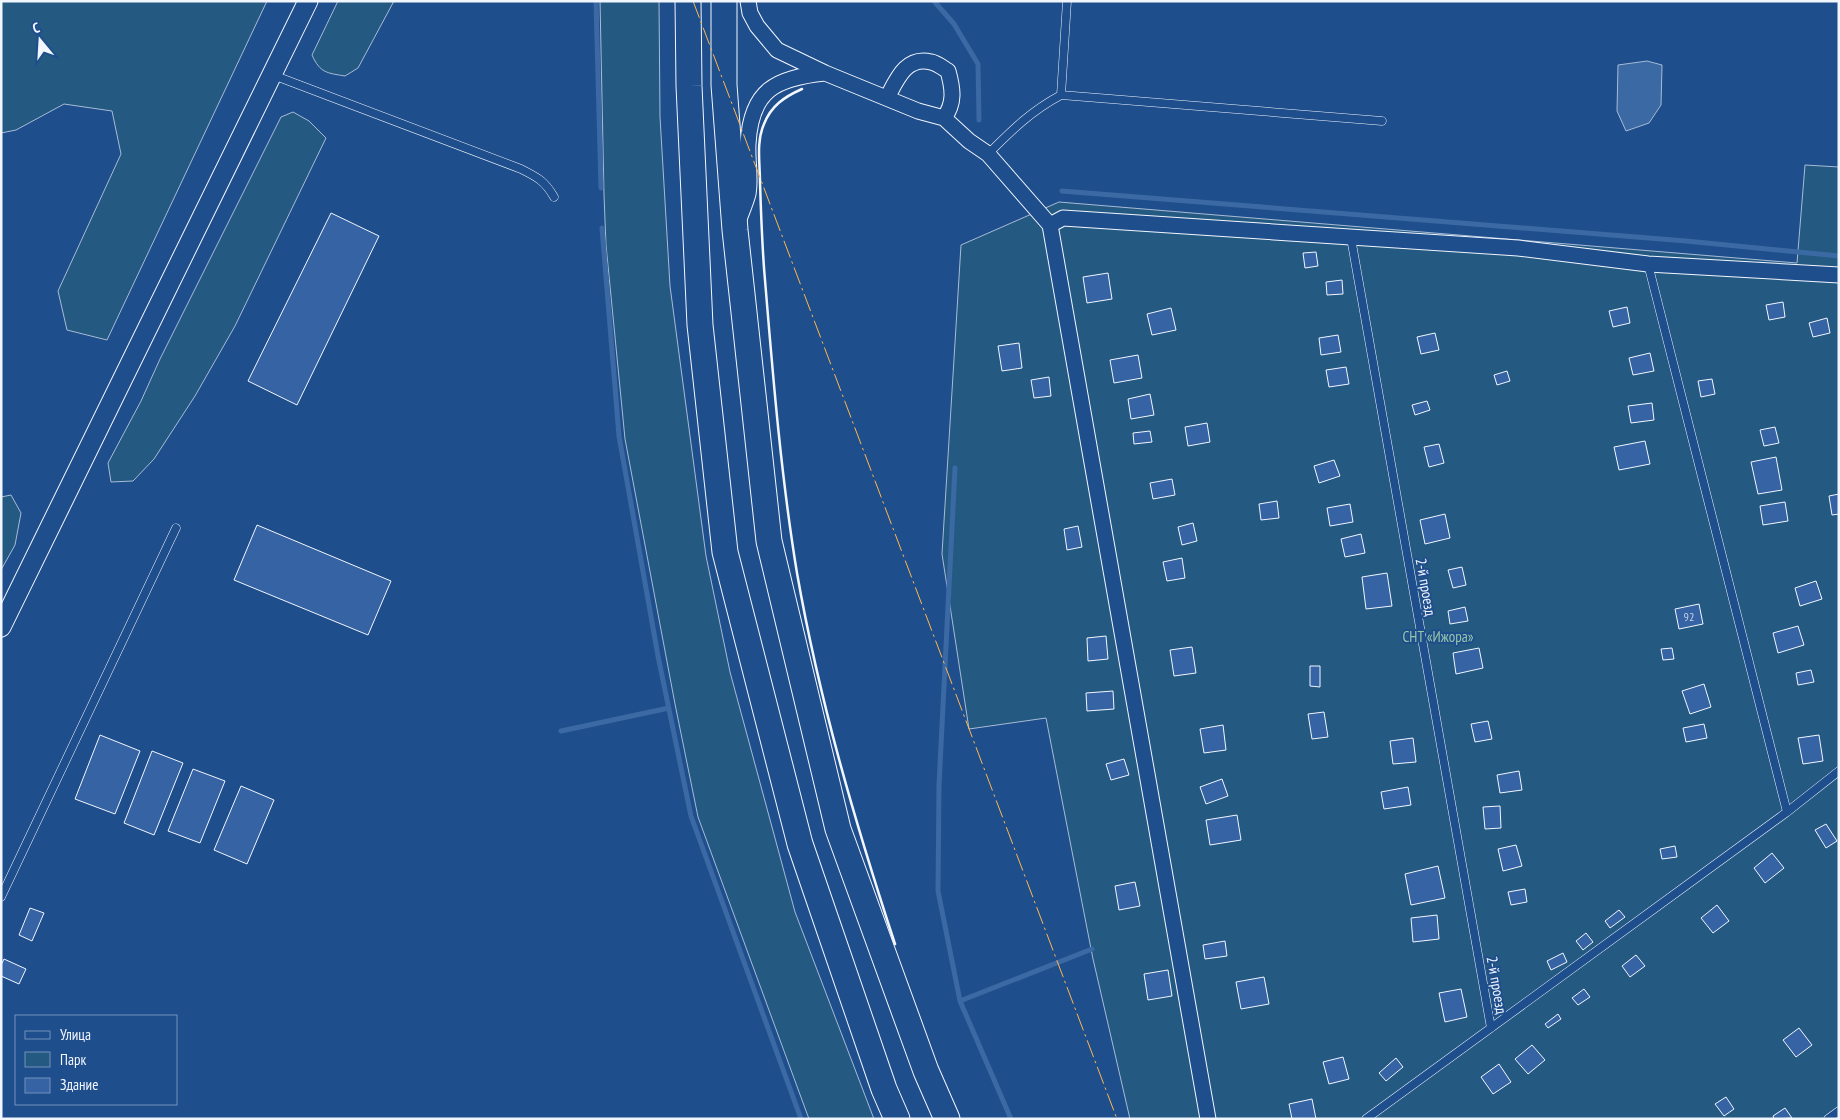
<svg xmlns="http://www.w3.org/2000/svg" width="1840" height="1120" font-family="'PT Sans Narrow',sans-serif">
  <style>
    .green { fill: #245a82; stroke: #a8bbd7 }
    .water { fill: #3b69a3; stroke: #a8bbd7 }
    .lines { fill: none; stroke-linecap: round; stroke-linejoin: round }
    .stream { stroke: #3b69a3; stroke-width: 5 }
    .building { fill: #3563a3; stroke: #f2f6ff }
    .service-casing { stroke: #f2f6ff; stroke-width: 9 }
    .minor-casing { stroke: #f2f6ff; stroke-width: 17 }
    .tertiary-casing { stroke: #f2f6ff; stroke-width: 21 }
    .trunk-casing { stroke: #f2f6ff; stroke-width: 27 }
    .service { stroke: #1f4e8c; stroke-width: 8 }
    .minor { stroke: #1f4e8c; stroke-width: 15 }
    .tertiary { stroke: #1f4e8c; stroke-width: 19 }
    .trunk { stroke: #1f4e8c; stroke-width: 25 }
    .wall { stroke: #f2f6ff; stroke-width: 2.5 }
    .power { stroke: #ffb74d; stroke-width: 1; stroke-dasharray: 18 4 2.5 4; stroke-linecap: butt }
    .labels { text-anchor: middle; dominant-baseline: central; stroke-width: 4; stroke-linejoin: round; paint-order: stroke }
    .number-label { font-size: 12px; fill: #c3d1e8 }
    .street-label { font-size: 15px; fill: #f2f6ff; stroke: #1f4e8c }
    .park-label { font-size: 15px; fill: #97c8a6; stroke: #1f4e8c }
  </style>
  <rect width="100%" height="100%" fill="#1f4e8c"/>
  <path class="green" d="M 1,1 L 267,1 L 107,340 L 67,330 L 58,291 L 121,154 L 112,111 L 64,104 L 16,130 L 1,133 Z
    M 338,1 L 394,1 L 358,68 L 345,76 C 327,73 320,73 312,55 Z
    M 600,1 L 659,1 L 660,117 L 670,286 L 706,556 L 730,672 L 795,912 L 874,1119 L 809,1119 L 698,817 L 675,704 L 625,439 L 606,245 L 604,195 Z
    M 293,112 L 309,121 L 326,138 L 235,326 L 195,396 L 154,459 L 133,481 L 111,482 L 108,463 L 141,401 L 160,359 L 281,117 Z
    M 1805,165 L 1839,167 L 1839,1119 L 1130,1119 L 1093,959 L 1046,718 L 969,729 L 942,554 L 961,245 L 1059,202 L 1797,263 Z
    M 11,495 L 21,513 L 15,545 L 1,570 L 1,497 Z"/>
  <path class="water" d="M 1647,61 L 1662,65 L 1661,105 L 1649,123 L 1626,131 L 1617,111 L 1618,65 Z"/>
  <g class="lines">
    <path class="stream" d="M 596,1 L 601,188
      M 934,1 L 954,24 L 978,64 L 979,120
      M 1062,191 L 1686,241 L 1839,256
      M 602,228 L 619,436 L 658,656 L 691,816 L 801,1119
      M 955,468 L 939,785 L 938,891 L 960,1001 L 1092,949
      M 561,731 L 669,708
      M 960,1001 L 1011,1119"/>
  </g>
  <path class="building" d="M 331,213 L 379,236 L 297,405 L 248,381 Z
    M 1316,252 L 1318,266 L 1305,268 L 1303,253 Z
    M 1108,273 L 1112,299 L 1087,303 L 1083,277 Z
    M 1342,280 L 1343,294 L 1327,295 L 1326,282 Z
    M 1783,302 L 1785,317 L 1769,320 L 1766,305 Z
    M 1627,307 L 1630,323 L 1613,327 L 1609,311 Z
    M 1171,308 L 1176,330 L 1152,335 L 1147,314 Z
    M 1827,318 L 1830,333 L 1813,337 L 1809,323 Z
    M 1435,333 L 1439,350 L 1421,354 L 1417,337 Z
    M 1338,335 L 1341,352 L 1321,355 L 1319,338 Z
    M 1019,343 L 1022,368 L 1002,371 L 998,346 Z
    M 1650,353 L 1654,371 L 1633,375 L 1629,358 Z
    M 1138,355 L 1142,378 L 1114,383 L 1110,360 Z
    M 1346,367 L 1349,384 L 1329,387 L 1326,370 Z
    M 1507,371 L 1510,381 L 1497,385 L 1494,375 Z
    M 1049,377 L 1051,396 L 1034,398 L 1031,380 Z
    M 1712,379 L 1715,394 L 1701,397 L 1698,381 Z
    M 1150,394 L 1154,415 L 1131,419 L 1128,399 Z
    M 1427,401 L 1430,410 L 1415,415 L 1412,405 Z
    M 1652,403 L 1654,420 L 1631,423 L 1628,406 Z
    M 1207,423 L 1210,442 L 1188,446 L 1185,427 Z
    M 1775,427 L 1779,443 L 1764,446 L 1760,430 Z
    M 1150,431 L 1152,442 L 1134,444 L 1133,433 Z
    M 1645,441 L 1650,464 L 1619,470 L 1614,447 Z
    M 1439,444 L 1444,463 L 1429,467 L 1424,447 Z
    M 1776,457 L 1782,490 L 1758,494 L 1751,462 Z
    M 1334,460 L 1340,476 L 1319,483 L 1314,466 Z
    M 1172,479 L 1175,495 L 1153,499 L 1150,483 Z
    M 1839,494 L 1839,514 L 1832,515 L 1829,496 Z
    M 1277,501 L 1279,518 L 1261,520 L 1259,504 Z
    M 1785,502 L 1788,521 L 1763,525 L 1760,506 Z
    M 1350,504 L 1353,522 L 1330,526 L 1327,508 Z
    M 1445,514 L 1450,538 L 1425,544 L 1420,520 Z
    M 1193,523 L 1197,541 L 1182,545 L 1178,527 Z
    M 257,525 L 391,581 L 368,635 L 234,580 Z
    M 1078,526 L 1082,547 L 1067,550 L 1064,529 Z
    M 1361,534 L 1365,553 L 1345,557 L 1341,539 Z
    M 1182,558 L 1185,578 L 1167,581 L 1163,562 Z
    M 1462,567 L 1466,585 L 1453,588 L 1448,570 Z
    M 1387,573 L 1392,606 L 1366,609 L 1362,577 Z
    M 1816,581 L 1822,599 L 1800,606 L 1795,588 Z
    M 1699,604 L 1703,624 L 1679,629 L 1675,609 Z
    M 1465,607 L 1468,621 L 1450,624 L 1448,611 Z
    M 1798,626 L 1804,645 L 1778,653 L 1773,633 Z
    M 1106,636 L 1108,659 L 1088,661 L 1087,638 Z
    M 1192,647 L 1196,673 L 1174,676 L 1170,650 Z
    M 1479,648 L 1483,668 L 1456,674 L 1453,653 Z
    M 1672,648 L 1674,659 L 1663,660 L 1661,649 Z
    M 1310,666 L 1320,666 L 1320,687 L 1310,686 Z
    M 1811,670 L 1814,682 L 1798,685 L 1796,673 Z
    M 1704,684 L 1711,707 L 1690,714 L 1682,691 Z
    M 1113,691 L 1114,709 L 1087,711 L 1086,693 Z
    M 1324,712 L 1328,737 L 1312,739 L 1308,714 Z
    M 1488,721 L 1492,739 L 1475,742 L 1471,724 Z
    M 1704,724 L 1707,738 L 1686,742 L 1683,728 Z
    M 1223,725 L 1226,750 L 1204,753 L 1200,729 Z
    M 100,735 L 140,751 L 115,814 L 75,799 Z
    M 1819,735 L 1823,761 L 1803,764 L 1798,738 Z
    M 1413,738 L 1416,762 L 1393,764 L 1390,741 Z
    M 152,751 L 183,763 L 154,835 L 124,823 Z
    M 1124,759 L 1129,775 L 1111,780 L 1106,764 Z
    M 193,769 L 225,781 L 200,843 L 168,831 Z
    M 1519,771 L 1522,790 L 1500,793 L 1497,775 Z
    M 1222,779 L 1228,796 L 1206,804 L 1200,787 Z
    M 241,786 L 274,800 L 247,864 L 214,850 Z
    M 1408,787 L 1411,805 L 1384,809 L 1381,792 Z
    M 1500,806 L 1501,828 L 1485,829 L 1483,807 Z
    M 1237,815 L 1241,840 L 1210,845 L 1206,820 Z
    M 1826,824 L 1837,841 L 1826,848 L 1815,830 Z
    M 1516,845 L 1522,866 L 1503,871 L 1498,849 Z
    M 1675,846 L 1677,857 L 1662,859 L 1660,849 Z
    M 1772,853 L 1784,868 L 1765,883 L 1754,868 Z
    M 1438,866 L 1445,898 L 1411,905 L 1405,874 Z
    M 1135,882 L 1140,906 L 1119,910 L 1115,886 Z
    M 1525,889 L 1527,902 L 1511,905 L 1508,892 Z
    M 1717,905 L 1729,921 L 1713,933 L 1701,918 Z
    M 30,908 L 44,913 L 32,941 L 19,935 Z
    M 1619,910 L 1625,917 L 1610,928 L 1605,921 Z
    M 1437,915 L 1439,939 L 1413,942 L 1411,918 Z
    M 1586,933 L 1593,942 L 1583,950 L 1576,941 Z
    M 1225,941 L 1227,956 L 1205,959 L 1203,945 Z
    M 1563,953 L 1567,962 L 1551,970 L 1547,961 Z
    M 1636,955 L 1645,966 L 1630,977 L 1622,966 Z
    M 4,959 L 26,969 L 19,984 L 1,976 L 1,965 Z
    M 1168,970 L 1172,996 L 1148,1000 L 1144,974 Z
    M 1264,977 L 1269,1004 L 1241,1009 L 1236,982 Z
    M 1461,989 L 1467,1017 L 1445,1022 L 1439,993 Z
    M 1584,989 L 1590,997 L 1578,1005 L 1572,998 Z
    M 1558,1014 L 1561,1019 L 1548,1028 L 1545,1024 Z
    M 1799,1028 L 1812,1045 L 1796,1057 L 1783,1040 Z
    M 1532,1045 L 1545,1060 L 1528,1074 L 1515,1059 Z
    M 1343,1057 L 1349,1079 L 1329,1084 L 1323,1062 Z
    M 1396,1058 L 1403,1067 L 1386,1081 L 1379,1073 Z
    M 1499,1064 L 1511,1082 L 1493,1094 L 1481,1077 Z
    M 1726,1097 L 1734,1109 L 1724,1116 L 1715,1104 Z
    M 1312,1099 L 1316,1119 L 1292,1119 L 1289,1104 Z
    M 1785,1108 L 1792,1118 L 1774,1119 L 1773,1116 Z"/>
  <g class="lines">
    <g class="service-casing">
      <path id="service" d="M 273,75 L 521,169 C 537,177 545,181 554,197
        M 1061,95 L 1382,121
        M 988,154 C 1012,130 1031,111 1061,95 L 1067,1
        M 1351,238 L 1491,1028
        M 1648,264 L 1787,812
        M 1,897 L 176,528
        M 1366,1119 L 1787,812 L 1839,771
        M 1828,1119 L 1839,1111"/>
    </g>
    <g class="minor-casing">
      <path id="minor" d="M 748,1 L 750,13 L 757,26 L 777,50 L 825,73 L 918,111 L 944,118 L 969,141 L 988,154 L 1050,225 L 1208,1119
        M 887,98 C 897,79 906,56 931,62 C 937,63 943,68 948,71 C 953,89 955,103 944,118
        M 739,219 C 742,211 746,202 748,194 C 751,178 747,160 748,144 C 751,90 775,78 825,73
        M 1050,225 L 1063,218 L 1518,248 L 1648,264 L 1839,275"/>
    </g>
    <g class="tertiary-casing">
      <path id="tertiary" d="M 1,627 L 308,1"/>
    </g>
    <g class="trunk-casing">
      <path id="trunk" d="M 688,1 L 689,86 L 700,325 L 725,552 L 800,844 L 884,1089 L 897,1119
        M 724,1 L 724,85 L 735,230 L 769,541 L 838,829 L 926,1071 L 947,1119"/>
    </g>
    <use href="#service" class="service"/>
    <use href="#minor" class="minor"/>
    <use href="#tertiary" class="tertiary"/>
    <use href="#trunk" class="trunk"/>
    <path class="wall" d="M 802,89 C 784,97 771,106 764,124 C 756,142 760,163 760,182 C 761,214 762,247 765,280 C 773,377 781,476 797,573 C 819,699 855,822 895,944"/>
    <path class="power" d="M 693,1 L 1117,1119"/>
  </g>
  <g class="labels">
    <g class="number-label">
      <text x="1689" y="616">92</text>
    </g>
    <g class="street-label">
      <text transform="translate(1426 587) rotate(80)">2-й проезд</text>
      <text transform="translate(1497 985) rotate(80)">2-й проезд</text>
    </g>
    <g class="park-label">
      <text x="1438" y="636">СНТ «Ижора»</text>
    </g>
  </g>
  <rect width="1840" height="1120" fill="none" stroke="#f2f6ff" stroke-width="5"/>
  <rect x="15" y="1015" width="162" height="90" fill="#1f4e8c" stroke="#7391ba"/>
  <rect x="25" y="1031" width="25" height="8" fill="#1f4e8c" stroke="#7391ba"/>
  <text x="60" y="1040" font-size="15" fill="#f2f6ff">Улица</text>
  <rect x="25" y="1052" width="25" height="15" fill="#245a82" stroke="#7391ba"/>
  <text x="60" y="1065" font-size="15" fill="#f2f6ff">Парк</text>
  <rect x="25" y="1078" width="25" height="15" fill="#3563a3" stroke="#7391ba"/>
  <text x="60" y="1090" font-size="15" fill="#f2f6ff">Здание</text>
  <g transform="translate(40 40) rotate(342)" stroke="#1f4e8c" stroke-width="4" paint-order="stroke">
  <path d="M0-4L9 19L0 12L-9 19Z" fill="#f2f6ff"/>
  <text y="-8" font-size="14" font-weight="bold" text-anchor="middle" fill="#f2f6ff">С</text>
  </g>
</svg>
